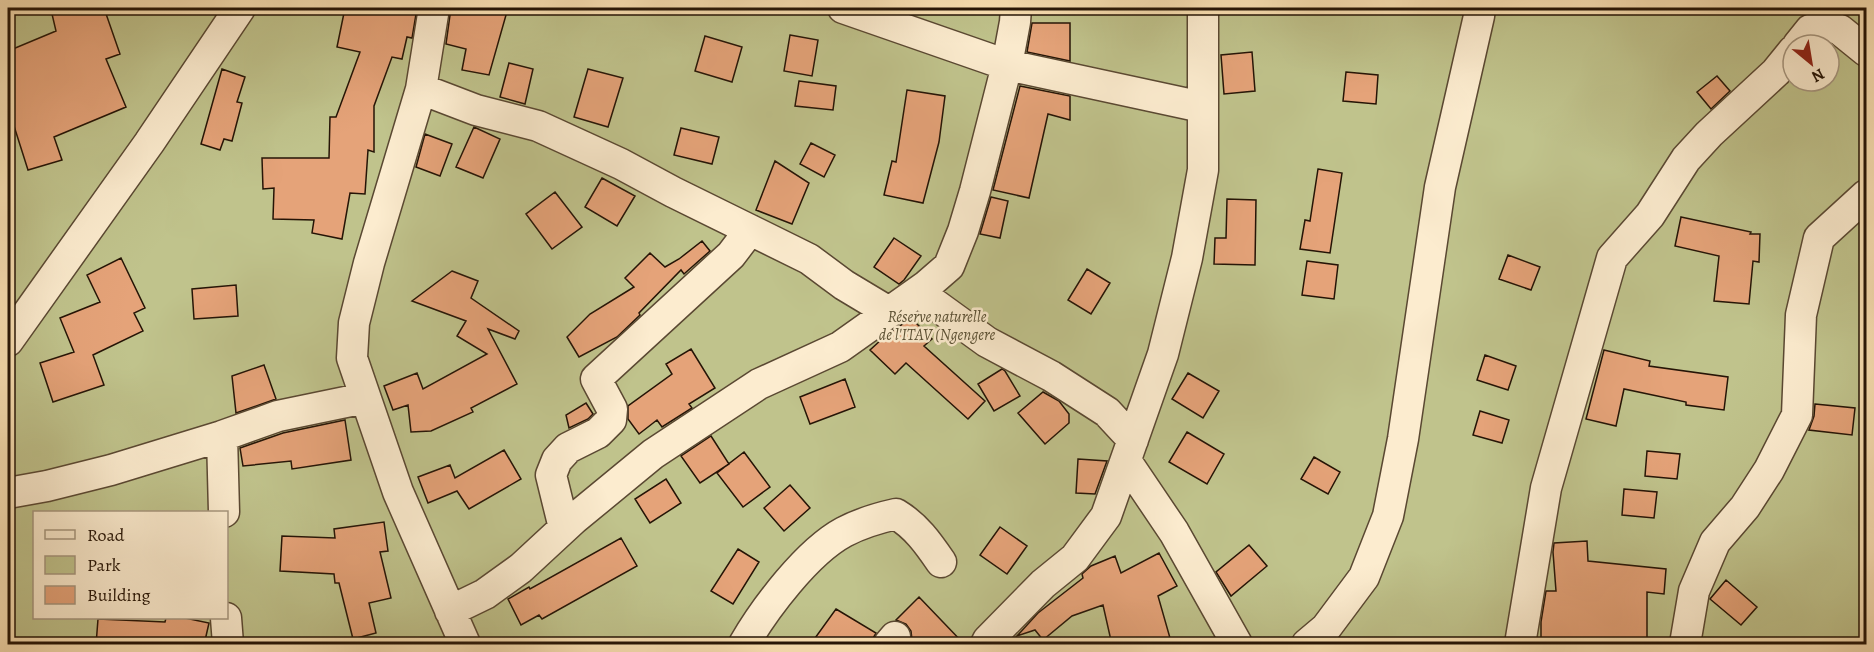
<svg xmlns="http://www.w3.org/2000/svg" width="1874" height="652" font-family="Alegreya,serif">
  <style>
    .green { fill: #c0c38c; stroke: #726c49; stroke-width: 1.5; fill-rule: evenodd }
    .building { fill: #e5a379; stroke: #251406; stroke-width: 1.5 }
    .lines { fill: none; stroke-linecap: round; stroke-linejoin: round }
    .minor-casing { stroke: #5a4832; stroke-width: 33 }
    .minor { stroke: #fceccf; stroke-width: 30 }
    .labels { text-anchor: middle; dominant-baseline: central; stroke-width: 5; stroke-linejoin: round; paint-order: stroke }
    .park-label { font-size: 16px; font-style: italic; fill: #5b5135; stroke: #fceccf }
  </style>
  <rect width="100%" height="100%" fill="#fbe2b5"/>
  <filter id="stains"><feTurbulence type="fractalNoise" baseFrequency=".00333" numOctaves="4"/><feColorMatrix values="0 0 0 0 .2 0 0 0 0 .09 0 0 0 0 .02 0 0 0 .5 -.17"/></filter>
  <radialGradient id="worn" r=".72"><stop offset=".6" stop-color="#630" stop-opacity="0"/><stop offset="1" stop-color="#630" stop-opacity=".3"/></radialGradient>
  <path class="green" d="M 8,8 L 1866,8 L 1866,644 L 8,644 ZM 1793,45 L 1829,45 L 1829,81 L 1793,81 ZM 34,512 L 226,512 L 226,618 L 34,618 Z"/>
  <path class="building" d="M 77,8 L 104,8 L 120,54 L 106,59 L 126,107 L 54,137 L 62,160 L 28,170 L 14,126 L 8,128 L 8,51 L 56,31 L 52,14 Z
    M 345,8 L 417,8 L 412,38 L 407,37 L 402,59 L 392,57 L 374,106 L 374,152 L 368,150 L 365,194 L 350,193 L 342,239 L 312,233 L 314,220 L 273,219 L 274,188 L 263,189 L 262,158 L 329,158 L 330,117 L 336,117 L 360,52 L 337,47 Z
    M 451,8 L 508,8 L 489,75 L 462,70 L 466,49 L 446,44 Z
    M 1032,23 L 1070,23 L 1070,61 L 1027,52 Z
    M 790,35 L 818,40 L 812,76 L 784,71 Z
    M 705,36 L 742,47 L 732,82 L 695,71 Z
    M 1252,52 L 1255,91 L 1224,94 L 1221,55 Z
    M 509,63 L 533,69 L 525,104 L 500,97 Z
    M 222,69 L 245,77 L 237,102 L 242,103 L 232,141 L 224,139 L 220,150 L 201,144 Z
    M 588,69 L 623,78 L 608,127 L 574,117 Z
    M 1346,72 L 1378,75 L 1376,104 L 1343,101 Z
    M 1717,76 L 1730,91 L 1711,109 L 1697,92 Z
    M 799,81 L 836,86 L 833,110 L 795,106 Z
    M 1020,86 L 1070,96 L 1070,120 L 1048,114 L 1029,198 L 993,190 Z
    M 907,90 L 945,96 L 939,142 L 923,203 L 884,195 L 892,161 L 896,162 Z
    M 474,127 L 500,139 L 483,178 L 456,167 Z
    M 681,128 L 719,137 L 712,164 L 674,155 Z
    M 425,134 L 452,144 L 440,176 L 416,167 Z
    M 811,143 L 835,155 L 824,177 L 800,164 Z
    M 775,161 L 809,183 L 792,224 L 756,210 Z
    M 1318,169 L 1342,173 L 1330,253 L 1300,249 L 1305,220 L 1310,221 Z
    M 602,178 L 635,196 L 617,226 L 585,207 Z
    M 555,192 L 582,227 L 552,249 L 526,214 Z
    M 991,197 L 1008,201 L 1000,238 L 980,234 Z
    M 1227,199 L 1256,200 L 1255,265 L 1214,264 L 1215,238 L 1226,238 Z
    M 1681,217 L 1751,232 L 1750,234 L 1760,234 L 1759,262 L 1753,261 L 1749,304 L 1714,301 L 1719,256 L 1675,246 Z
    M 894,238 L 921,256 L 904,280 L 899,284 L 874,267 Z
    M 702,241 L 710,251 L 684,274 L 681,270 L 639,313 L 640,315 L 617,337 L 579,357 L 567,337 L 590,314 L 634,287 L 625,278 L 650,253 L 665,267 L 679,259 Z
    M 1508,255 L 1540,267 L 1531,290 L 1499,279 Z
    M 121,258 L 145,308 L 134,313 L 143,331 L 93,355 L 104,385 L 53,402 L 40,363 L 74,352 L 60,318 L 100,302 L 87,275 Z
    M 1307,261 L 1338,265 L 1334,299 L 1302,295 Z
    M 1087,269 L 1110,283 L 1091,314 L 1068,300 Z
    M 452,271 L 478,281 L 471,298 L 519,331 L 515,339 L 488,329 L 517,384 L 471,408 L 473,412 L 431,431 L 411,432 L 408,405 L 393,410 L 384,386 L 417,373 L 423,389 L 487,354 L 457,336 L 466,321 L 412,301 Z
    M 236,285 L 238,316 L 194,319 L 192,289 Z
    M 911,318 L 932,339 L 924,346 L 985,401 L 968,419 L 906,363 L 895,374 L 870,350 L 882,339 Z
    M 691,349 L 715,388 L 689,404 L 692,408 L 662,427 L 657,420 L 639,434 L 628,419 L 628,406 L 672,374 L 666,364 Z
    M 1604,350 L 1650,361 L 1649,366 L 1728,377 L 1724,410 L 1686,405 L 1686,402 L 1624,389 L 1616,426 L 1586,419 Z
    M 1485,355 L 1516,366 L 1508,390 L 1477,380 Z
    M 264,365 L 276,399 L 236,413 L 232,376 Z
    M 1002,369 L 1005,371 L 1020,396 L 994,411 L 978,384 Z
    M 1188,373 L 1219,391 L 1203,418 L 1172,399 Z
    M 845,379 L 855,407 L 810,424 L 800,397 Z
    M 1043,392 L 1059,401 L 1069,414 L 1069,423 L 1045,444 L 1018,413 Z
    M 586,403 L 593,414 L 588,419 L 569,428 L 566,415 Z
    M 1815,404 L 1855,408 L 1852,435 L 1809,430 L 1814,416 Z
    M 1480,411 L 1509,420 L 1502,443 L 1473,435 Z
    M 345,420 L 351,460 L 292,469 L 291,461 L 243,466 L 240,448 L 283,433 Z
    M 1187,432 L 1224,454 L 1207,484 L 1169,462 Z
    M 711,436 L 729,464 L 700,483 L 681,456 Z
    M 504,450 L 521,479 L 469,509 L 457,491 L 428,503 L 418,477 L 450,465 L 455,478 Z
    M 1647,451 L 1680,454 L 1677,479 L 1645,476 Z
    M 744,452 L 770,487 L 743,507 L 717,473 Z
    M 1314,457 L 1340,472 L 1328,494 L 1301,479 Z
    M 1078,459 L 1107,461 L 1095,494 L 1076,493 Z
    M 666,479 L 681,503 L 650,523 L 635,499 Z
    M 790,485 L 810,508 L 784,531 L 764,508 Z
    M 1624,489 L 1657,492 L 1654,518 L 1622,515 Z
    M 384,522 L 388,551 L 380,552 L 391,598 L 369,603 L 376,633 L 353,639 L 339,583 L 335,583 L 334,574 L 280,571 L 282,536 L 335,538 L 334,529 Z
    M 1000,527 L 1027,546 L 1007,574 L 980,555 Z
    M 621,538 L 637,566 L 542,619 L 539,615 L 521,625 L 508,599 L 529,587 L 530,589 Z
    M 1587,541 L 1588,561 L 1666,569 L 1664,594 L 1647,592 L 1647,645 L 1541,645 L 1541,622 L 1546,591 L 1556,591 L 1553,552 L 1554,543 Z
    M 1249,545 L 1267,566 L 1231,596 L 1216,572 Z
    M 738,549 L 759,562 L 733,604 L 711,591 Z
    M 1159,553 L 1177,586 L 1158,596 L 1172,645 L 1112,645 L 1103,605 L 1072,616 L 1043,640 L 1035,630 L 1017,636 L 1038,613 L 1083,578 L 1082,574 L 1091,566 L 1115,556 L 1121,573 Z
    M 1726,580 L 1757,607 L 1741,625 L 1710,599 Z
    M 919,597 L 965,645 L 910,645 L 912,640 L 911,631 L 906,624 L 896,620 Z
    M 836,609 L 876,633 L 872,640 L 872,645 L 810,645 Z
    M 166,618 L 185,618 L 209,623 L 204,645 L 96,645 L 98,619 L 165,622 Z"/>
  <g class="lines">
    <g class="minor-casing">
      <path id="minor" d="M 434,8 L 421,89 L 369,263 L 354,323 L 352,358 L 398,492 L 465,644
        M 843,8 L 1007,65 L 1202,107
        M 1798,45 L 1810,30 L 1824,24 L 1840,30 L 1866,51
        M 421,89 L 476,110 L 538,126 L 621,164 L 673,192 L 809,259 L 844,285 L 889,312
        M 918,292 L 987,342 L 1051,376 L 1107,412 L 1133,440
        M 8,341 L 149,143 L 240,8
        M 222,436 L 224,512
        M 1126,461 L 1174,532 L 1237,644
        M 8,493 L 47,486 L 111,470 L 222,436 L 278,416 L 365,398
        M 564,528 L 551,475 L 557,460 L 568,448 L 598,433 L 611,420 L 612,409 L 596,379 L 731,255 L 750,230
        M 450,611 L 485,594 L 521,568 L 574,519 L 653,454 L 759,384 L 840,347 L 926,286 L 949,266 L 963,231 L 975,191 L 1007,65 L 1015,22 L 1016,8
        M 226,618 L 228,644
        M 744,644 C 765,608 807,552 844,532 C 861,523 878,518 896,514 C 916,526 928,543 941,562
        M 889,644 L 895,637
        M 986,644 L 988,640 L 1043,584 L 1075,558 L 1106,516 L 1163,354 L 1187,258 L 1203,170 L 1203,8
        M 1307,644 L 1326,628 L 1364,577 L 1388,516 L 1403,439 L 1440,187 L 1479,16 L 1480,8
        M 1520,644 L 1546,488 L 1612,258 L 1650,215 L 1686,159 L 1709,134 L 1776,72 L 1793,51
        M 1685,644 L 1694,591 L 1715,542 L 1745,507 L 1769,470 L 1797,415 L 1801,315 L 1819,238 L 1866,195"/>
    </g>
    <use href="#minor" class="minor"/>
  </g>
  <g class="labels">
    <g class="park-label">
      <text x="937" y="317">Réserve naturelle<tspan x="937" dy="18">de l'ITAV (Ngengere</tspan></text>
    </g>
  </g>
  <rect width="1874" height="652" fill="none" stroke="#fbe2b5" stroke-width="30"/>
  <rect x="9" y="9" width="1856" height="634" fill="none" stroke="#251406" stroke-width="3"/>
  <rect x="15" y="15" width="1844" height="622" fill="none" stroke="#251406" stroke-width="1.5"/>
  <rect x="33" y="511" width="195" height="108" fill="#fceccf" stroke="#a6967f" stroke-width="1.5"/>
  <rect x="45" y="530" width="30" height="9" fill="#fceccf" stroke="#a6967f" stroke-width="1.5"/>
  <text x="87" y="541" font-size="18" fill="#251406">Road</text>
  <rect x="45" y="556" width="30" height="18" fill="#c0c38c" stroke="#a6967f" stroke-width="1.5"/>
  <text x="87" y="571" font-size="18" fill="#251406">Park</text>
  <rect x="45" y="586" width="30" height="18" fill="#e5a379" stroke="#a6967f" stroke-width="1.5"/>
  <text x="87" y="601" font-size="18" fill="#251406">Building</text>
  <g transform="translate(1811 63) rotate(150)"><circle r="28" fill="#fceccf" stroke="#a6967f" stroke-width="1.5"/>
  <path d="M0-4.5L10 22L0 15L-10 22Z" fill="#8f2418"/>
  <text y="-9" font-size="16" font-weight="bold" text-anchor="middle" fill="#251406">N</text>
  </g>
  <rect width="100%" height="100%" filter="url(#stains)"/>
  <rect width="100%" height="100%" fill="url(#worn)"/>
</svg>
